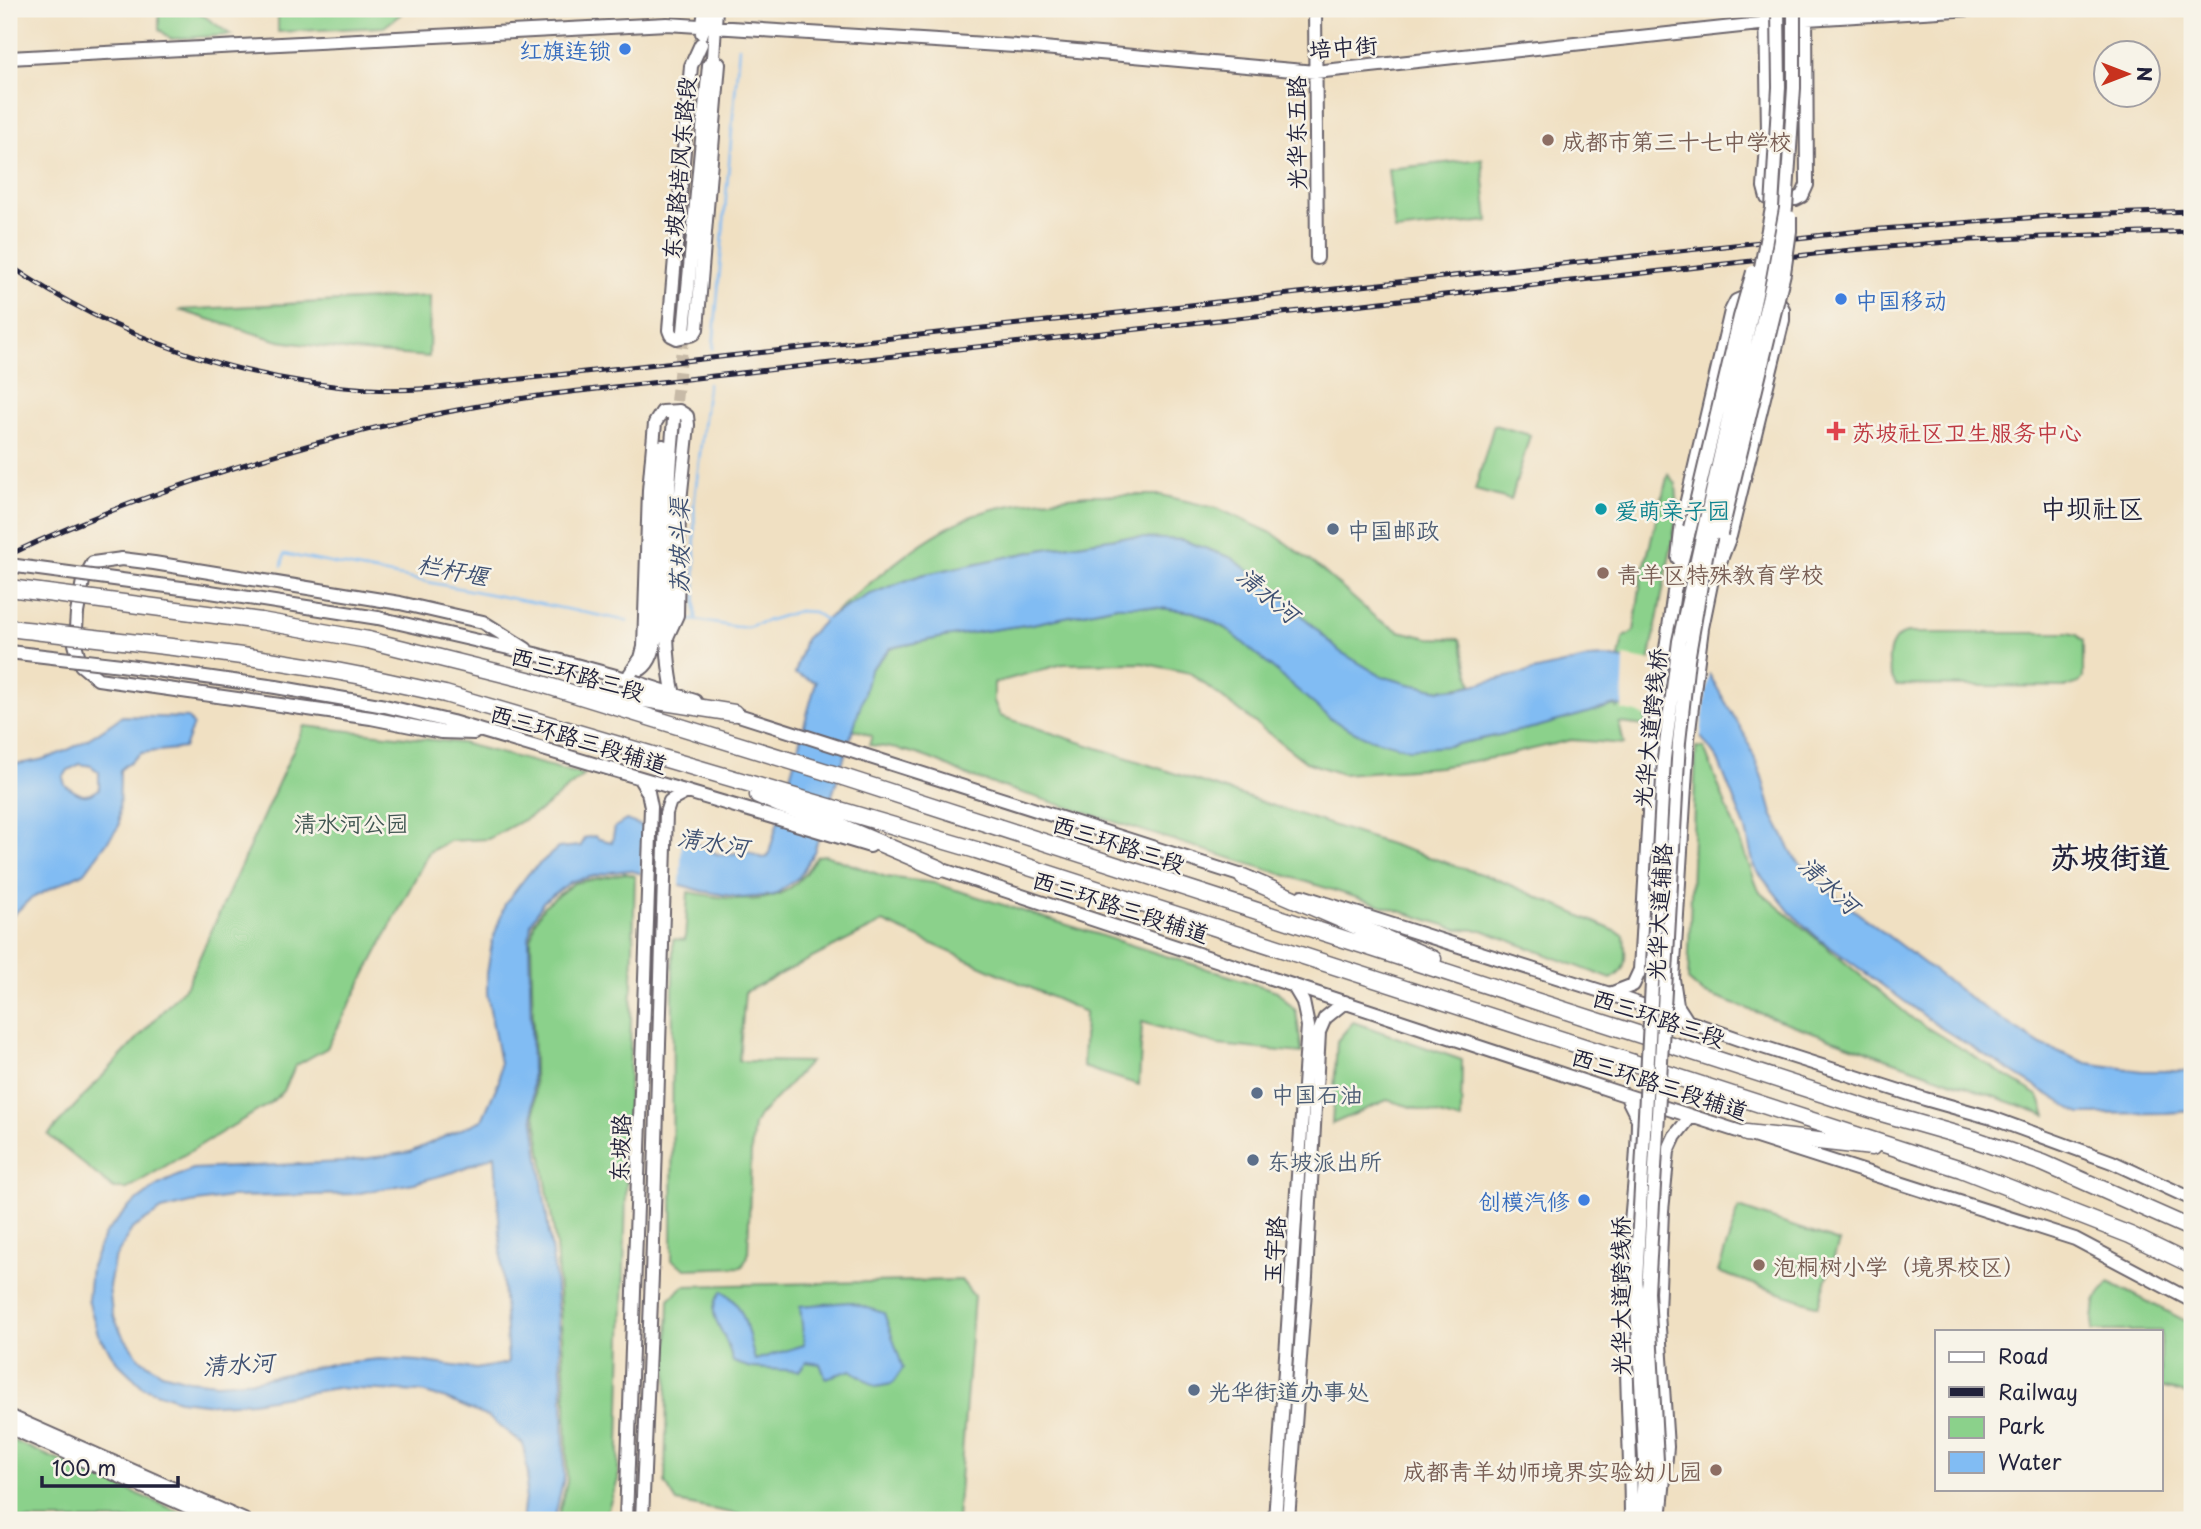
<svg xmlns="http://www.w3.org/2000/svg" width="2201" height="1529" font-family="'Playpen Sans','LXGW WenKai TC',sans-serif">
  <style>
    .green { fill: #8bd18b; stroke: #567a63; stroke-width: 2 }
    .water { fill: #81bcf3; stroke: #526f97; stroke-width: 2; fill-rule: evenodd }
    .pier { fill: #f0e0c2 }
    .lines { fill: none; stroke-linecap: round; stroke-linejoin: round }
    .stream { stroke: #81bcf3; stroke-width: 2.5 }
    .secondary-tunnel { stroke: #c7baa7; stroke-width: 12; stroke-dasharray: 12 6; stroke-linecap: butt }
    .secondary-casing { stroke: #6a646a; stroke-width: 16 }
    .primary-casing { stroke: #6a646a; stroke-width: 16 }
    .highway-casing { stroke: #6a646a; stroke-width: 19 }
    .secondary { stroke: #fff; stroke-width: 12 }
    .primary { stroke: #fff; stroke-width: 12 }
    .highway { stroke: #fff; stroke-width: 16 }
    .rail-casing { stroke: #22223b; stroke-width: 5 }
    .rail { stroke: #f7f3e8; stroke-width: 2.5; stroke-dasharray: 8; stroke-linecap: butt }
    .secondary-bridge-casing { stroke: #6a646a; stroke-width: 16; stroke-linecap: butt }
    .primary-bridge-casing { stroke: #6a646a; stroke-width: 16; stroke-linecap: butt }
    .highway-bridge-casing { stroke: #6a646a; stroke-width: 19; stroke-linecap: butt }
    .secondary-bridge { stroke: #fff; stroke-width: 12 }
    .primary-bridge { stroke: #fff; stroke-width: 12 }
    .highway-bridge { stroke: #fff; stroke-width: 16 }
    .shop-dot { fill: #3f7fe0; stroke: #f7f3e8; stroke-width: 2.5 }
    .education-dot { fill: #8d6e63; stroke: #f7f3e8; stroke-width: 2.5 }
    .health-dot { fill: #e0444e; stroke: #f7f3e8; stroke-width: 2.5 }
    .culture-dot { fill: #0f9aa8; stroke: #f7f3e8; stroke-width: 2.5 }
    .service-dot { fill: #5c6f8a; stroke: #f7f3e8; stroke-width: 2.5 }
    .labels { text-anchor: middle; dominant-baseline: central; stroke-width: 5; stroke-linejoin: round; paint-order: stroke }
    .street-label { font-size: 23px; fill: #22223b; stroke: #f7f3e8 }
    .shop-label { font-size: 23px; fill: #366cbe; stroke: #f7f3e8; text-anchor: end }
    .education-label { font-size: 23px; fill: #785e54; stroke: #f7f3e8; text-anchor: start }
    .health-label { font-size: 23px; fill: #be3a42; stroke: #f7f3e8; text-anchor: start }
    .culture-label { font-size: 23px; fill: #0d838f; stroke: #f7f3e8; text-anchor: start }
    .service-label { font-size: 23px; fill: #4e5e75; stroke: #f7f3e8; text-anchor: start }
    .park-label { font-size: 23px; fill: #425753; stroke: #f7f3e8 }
    .water-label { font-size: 24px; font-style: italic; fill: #3e5072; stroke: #f7f3e8 }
    .quarter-label { font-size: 26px; fill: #22223b; stroke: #f7f3e8 }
    .district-label { font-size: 30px; font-weight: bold; fill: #22223b; stroke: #f7f3e8 }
  </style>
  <rect width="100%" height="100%" fill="#f7f3e8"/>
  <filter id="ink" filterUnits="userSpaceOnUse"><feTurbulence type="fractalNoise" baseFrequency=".0143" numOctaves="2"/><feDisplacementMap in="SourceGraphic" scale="14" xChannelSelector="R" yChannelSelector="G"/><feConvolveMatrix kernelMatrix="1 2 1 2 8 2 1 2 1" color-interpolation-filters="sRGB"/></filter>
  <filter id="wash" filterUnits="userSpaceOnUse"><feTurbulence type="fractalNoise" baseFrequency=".00686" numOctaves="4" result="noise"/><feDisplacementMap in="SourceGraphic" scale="28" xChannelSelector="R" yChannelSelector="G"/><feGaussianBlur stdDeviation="1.57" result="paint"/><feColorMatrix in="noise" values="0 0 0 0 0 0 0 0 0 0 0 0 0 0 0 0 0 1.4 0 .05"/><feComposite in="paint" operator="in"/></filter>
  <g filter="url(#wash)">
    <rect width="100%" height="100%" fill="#f0e0c2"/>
    <path class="green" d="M 159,9 L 194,9 L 231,35 L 171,39 L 159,29 Z
      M 278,9 L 401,9 L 401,14 L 384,27 L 278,32 Z
      M 1482,159 L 1488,221 L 1395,231 L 1388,169 Z
      M 430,296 L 429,357 L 352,351 L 279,341 L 179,310 Z
      M 1494,425 L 1530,435 L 1511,500 L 1475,490 Z
      M 1668,474 L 1676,484 L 1678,512 L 1650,657 L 1645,726 L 1619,723 L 1624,744 L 1571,740 L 1503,756 L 1439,767 L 1342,774 L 1306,762 L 1190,673 L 1142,663 L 1063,664 L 994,683 L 994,701 L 1000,716 L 1499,880 L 1624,935 C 1625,953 1630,970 1611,979 L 1482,930 L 1457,929 L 968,776 C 933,758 909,749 869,745 L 872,736 L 853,729 L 870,670 L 891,648 L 944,637 L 1032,624 L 1117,606 L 1143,606 L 1194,612 L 1448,746 L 1537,727 L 1615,705 L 1617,709 L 1619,657 L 1623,638 L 1634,631 L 1641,580 Z
      M 1088,495 L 1161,495 L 1219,509 L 1274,534 L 1323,571 L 1377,619 L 1399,631 L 1429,638 L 1460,639 L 1472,685 L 1440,690 L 1409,684 L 1381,676 L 1339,651 L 1287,601 L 1232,558 L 1182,540 L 1123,537 L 1045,549 L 921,575 L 868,595 L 830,616 C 879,577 934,523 997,508 C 1027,501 1057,498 1088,495 Z
      M 1908,633 L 2069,633 L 2077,635 L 2083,641 L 2083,678 L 2079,683 L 2067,687 L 1896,685 C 1885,669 1885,637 1908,633 Z
      M 304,726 L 461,743 L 584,775 L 540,811 L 488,839 L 449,841 L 429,852 L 327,1048 L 295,1066 L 284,1091 L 269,1104 L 127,1189 L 114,1189 L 48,1135 L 187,985 Z
      M 1696,747 L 1704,748 L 1759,891 L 1913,1019 L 2039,1096 L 2046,1115 L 1703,993 L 1688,980 Z
      M 825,855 L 886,877 L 934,883 L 1277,991 L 1296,1011 L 1302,1053 L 1218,1045 L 1142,1022 L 1139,1085 L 1083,1067 L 1085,1012 L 883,922 L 745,992 L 739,1061 L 810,1062 L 759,1116 L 754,1125 L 751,1151 L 748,1256 L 742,1267 L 686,1269 L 672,1260 L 673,939 L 685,940 L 688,892 C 725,898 772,911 801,878 C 807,872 812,863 817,856 Z
      M 625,873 L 635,876 L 618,1480 L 604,1520 L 557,1520 L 567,1482 L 566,1401 L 556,1245 L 535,1113 L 531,941 L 534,923 L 544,906 L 574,883 Z
      M 1353,1022 L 1462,1060 L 1461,1121 L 1387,1100 L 1332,1124 L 1337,1041 Z
      M 1739,1208 L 1839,1242 L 1818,1306 L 1718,1272 Z
      M 961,1280 L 974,1296 L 957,1520 L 766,1520 L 677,1502 L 665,1483 L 669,1299 L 684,1286 Z
      M 2109,1282 L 2192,1324 L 2192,1396 L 2161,1387 L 2161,1331 L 2092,1331 L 2095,1301 Z
      M 9,1439 L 198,1520 L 9,1520 Z"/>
    <path class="water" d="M 1123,537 L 1182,540 L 1232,558 L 1287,601 L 1339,651 L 1381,676 L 1409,684 L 1440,690 L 1460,688 L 1589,658 L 1606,657 L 1709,674 L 1747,739 L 1762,777 L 1772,814 L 1795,858 L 1826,889 L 1978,1004 L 2041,1045 L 2087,1063 L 2142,1071 L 2192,1071 L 2192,1111 L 2166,1113 L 2080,1114 L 1941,1028 L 1819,939 L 1790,912 L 1754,867 L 1746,830 L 1718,760 L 1701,737 L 1638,710 L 1615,705 L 1537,727 L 1448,746 L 1409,749 L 1365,737 L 1332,720 L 1226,628 L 1194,612 L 1143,606 L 1117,606 L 1032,624 L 944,637 L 891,648 L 870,670 L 863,698 L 814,852 L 799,877 L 774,895 L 743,898 L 702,891 L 629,870 L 612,872 L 572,881 L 543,902 L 531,923 L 529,941 L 533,1114 L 555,1277 L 563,1397 L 564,1478 L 554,1520 L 522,1520 L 528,1474 L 523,1444 L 488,1417 L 446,1399 L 421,1392 L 336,1388 L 252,1402 L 213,1404 L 179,1400 L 144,1388 L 118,1363 L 98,1334 L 88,1300 L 91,1266 L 104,1235 L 129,1207 L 158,1185 L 192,1169 L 343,1162 L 410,1152 L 482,1120 L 499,1081 L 500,1063 L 487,994 L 487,974 L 492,942 L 505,904 L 529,873 L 558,848 L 581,846 L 584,838 L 595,836 L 599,839 L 612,842 L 615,827 L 626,820 L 704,847 L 717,854 L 726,855 L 746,851 L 762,858 L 768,857 L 816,682 L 795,674 L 805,639 L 830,616 L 868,595 L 921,575 L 1045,549 ZM 495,1155 L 508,1363 L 476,1369 L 418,1361 L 379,1359 L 331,1364 L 257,1380 L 217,1383 L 188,1380 L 162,1373 L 139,1358 L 122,1334 L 112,1313 L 109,1286 L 114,1260 L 132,1229 L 162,1210 L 191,1203 L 230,1197 L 354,1194 L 414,1183 L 454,1172 Z
      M 122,716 L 188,718 L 193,725 L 184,748 L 141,753 L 120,770 L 119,826 L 85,872 L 30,899 L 9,919 L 9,764 C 52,764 88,741 122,716 ZM 80,764 L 91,766 L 99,772 L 99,789 C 85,800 78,794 65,785 L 63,778 L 68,770 Z
      M 722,1291 C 746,1304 748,1336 755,1360 L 804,1345 L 800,1306 L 849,1302 L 884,1313 L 903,1368 L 892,1384 L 876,1387 L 851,1370 L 826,1378 L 820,1364 L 806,1362 L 799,1371 L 751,1368 L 733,1362 C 731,1355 729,1346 725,1339 C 717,1320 706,1312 722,1291 Z"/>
    <path class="pier" d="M 1624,656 L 1709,671 L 1700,742 L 1637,713 L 1622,710 Z
      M 643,822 L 682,836 L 680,889 L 641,878 Z"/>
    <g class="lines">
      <path class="stream" d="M 713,349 L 739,47
        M 708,384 L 694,504 L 696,620 L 736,627 L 747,627 L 799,611 L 814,612 L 827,621
        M 282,566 L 284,554 L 628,621
        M 685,621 L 696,620"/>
    </g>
  </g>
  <g filter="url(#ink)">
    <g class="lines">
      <path class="secondary-tunnel" d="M 674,419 L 684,331"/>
      <g class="secondary-casing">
        <path id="secondary" d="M 1315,9 L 1317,258
          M 1766,9 L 1768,132 L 1764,187 L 1767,198 L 1771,199 L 1796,199 L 1802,196 L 1807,185 L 1806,9
          M 702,33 L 705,9
          M 701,44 L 691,66 L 669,330 L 671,335 L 677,338 L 694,334 L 697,329 L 719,64 L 713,58
          M 9,58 L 667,24 L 1032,47 L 1315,72 L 1806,19 L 1973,9
          M 684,331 L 709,65 L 713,58 L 716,9
          M 674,419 C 669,477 666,534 666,592 C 667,628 666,660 674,695
          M 1678,558 L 1682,522 L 1731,311 L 1736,301 L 1752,294
          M 1718,567 L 1730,536 L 1783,320 L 1783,309 L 1777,298 L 1774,297
          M 378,618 L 535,654 L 623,678 L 695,701
          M 641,669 C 652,661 654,647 656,636 L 658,507 L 663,446
          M 630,674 L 641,658 L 644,647 L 649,490 L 655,423 L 662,412 L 679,411 L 687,416 L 688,425 L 679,511 L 677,615 L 667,637
          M 276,687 L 385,706 L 452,722 L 870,846
          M 726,711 L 1252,879
          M 474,733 L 441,732 L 371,718 L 98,679 L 81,665 L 75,644 L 77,613 L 83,581 L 93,563 L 122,559 L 154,563 L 400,603 L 483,622 L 526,649
          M 934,867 L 1619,1093 L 2075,1239 L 2192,1301
          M 1302,896 L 1610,994 L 1744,1041 L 1925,1099 L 1992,1118 L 2112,1162 L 2192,1199
          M 1610,994 L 1633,985 L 1640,970 L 1653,742 L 1676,577
          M 1688,1022 L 1677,1005 L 1673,979 L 1688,738 L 1702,628 L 1711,584
          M 1626,1095 L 1638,1119 C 1638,1174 1628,1229 1627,1284 C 1624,1363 1631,1441 1631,1520
          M 9,1416 L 244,1520
          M 9,1427 L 218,1520
          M 626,1520 L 651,807 L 648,792 L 640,779
          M 642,1520 L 652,1275 L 666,813 L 670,801 L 687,792
          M 1275,1520 L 1308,1026 L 1303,1002 L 1293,985
          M 1288,1520 L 1306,1277 L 1319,1032 L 1325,1018 L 1345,1002
          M 1641,1520 L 1645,1461
          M 1652,1520 L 1657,1461
          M 1660,1520 L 1667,1447 L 1658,1313 L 1662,1211 L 1668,1151 L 1675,1136 L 1691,1116"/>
      </g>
      <g class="primary-casing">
        <path id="primary" d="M 1675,587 L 1690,528
          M 1708,593 L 1721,534"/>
      </g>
      <g class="highway-casing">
        <path id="highway" d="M 368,640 L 532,681 L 843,777 L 1882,1113 L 1976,1140 L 2043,1163 L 2192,1229
          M 362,676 L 445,694 L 976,850 L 1961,1169 L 2130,1235 L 2192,1265
          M 588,690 L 734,713
          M 758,795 L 779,804 L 830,822 L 940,869
          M 1243,877 L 1433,959
          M 1746,1133 L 1872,1147"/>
      </g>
      <use href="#secondary" class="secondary"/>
      <use href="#primary" class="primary"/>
      <use href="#highway" class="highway"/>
      <g class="rail-casing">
        <path id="rail" d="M 9,265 C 114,337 240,381 368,389 C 416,392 464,385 512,380 L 1869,230 L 2051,216 L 2192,211
          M 9,555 C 62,529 116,508 171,489 C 278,451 389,421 501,402 C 544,394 589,390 633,385 L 1851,250 L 1972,240 L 2192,231"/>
      </g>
      <use href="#rail" class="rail"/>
      <g class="secondary-bridge-casing">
        <path id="secondary-bridge" d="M 9,565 L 204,591 L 378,618
          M 9,652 L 121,665 L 276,687"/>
      </g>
      <g class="primary-bridge-casing">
        <path id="primary-bridge" d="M 1690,528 L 1740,317 L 1753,272
          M 1721,534 L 1784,273 L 1790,231 L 1790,217
          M 1645,1461 L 1636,1282 L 1664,759 L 1679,641 L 1756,294 L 1772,208 L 1779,87 L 1778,9
          M 1657,1461 L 1648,1292 L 1679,742 L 1688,660 L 1706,556 L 1772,283 L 1786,208 L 1794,88 L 1794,9"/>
      </g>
      <g class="highway-bridge-casing">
        <path id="highway-bridge" d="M 9,588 L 261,621 L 368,640
          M 9,628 C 126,642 246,653 362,676"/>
      </g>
      <use href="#secondary-bridge" class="secondary-bridge"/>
      <use href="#primary-bridge" class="primary-bridge"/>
      <use href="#highway-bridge" class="highway-bridge"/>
    </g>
  </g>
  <g class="shop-dot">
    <circle cx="625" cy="49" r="7"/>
    <circle cx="1841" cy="299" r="7"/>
    <circle cx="1584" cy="1200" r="7"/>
  </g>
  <g class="education-dot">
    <circle cx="1548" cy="140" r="7"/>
    <circle cx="1603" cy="573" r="7"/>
    <circle cx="1759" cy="1265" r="7"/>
    <circle cx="1716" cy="1470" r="7"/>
  </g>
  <path class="health-dot" d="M1832.5 420.5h7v7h7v7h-7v7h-7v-7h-7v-7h7z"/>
  <circle class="culture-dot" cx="1601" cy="509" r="7"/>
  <g class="service-dot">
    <circle cx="1333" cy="529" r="7"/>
    <circle cx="1257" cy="1093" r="7"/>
    <circle cx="1253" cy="1160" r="7"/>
    <circle cx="1194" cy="1390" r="7"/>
  </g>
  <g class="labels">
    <g class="street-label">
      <text transform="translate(1343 46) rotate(-4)">培中街</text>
      <text transform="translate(1295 133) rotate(-90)">光华东五路</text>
      <text transform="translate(678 168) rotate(-85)">东坡路培风东路段</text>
      <text transform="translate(578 673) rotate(16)">西三环路三段</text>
      <text transform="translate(1649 728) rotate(-84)">光华大道跨线桥</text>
      <text transform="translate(579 738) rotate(17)">西三环路三段辅道</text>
      <text transform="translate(1119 843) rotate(18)">西三环路三段</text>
      <text transform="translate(1121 906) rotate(18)">西三环路三段辅道</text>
      <text transform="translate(1658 912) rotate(-87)">光华大道辅路</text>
      <text transform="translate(1659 1017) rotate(18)">西三环路三段</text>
      <text transform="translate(1660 1083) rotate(18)">西三环路三段辅道</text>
      <text transform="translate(619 1148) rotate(-88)">东坡路</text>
      <text transform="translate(1273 1250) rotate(-86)">玉宇路</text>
      <text transform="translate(1619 1296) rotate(-90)">光华大道跨线桥</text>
    </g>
    <g class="shop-label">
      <text x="611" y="49">红旗连锁</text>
      <text x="1855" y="299" text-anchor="start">中国移动</text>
      <text x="1570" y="1200">创模汽修</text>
    </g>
    <g class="education-label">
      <text x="1562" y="140">成都市第三十七中学校</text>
      <text x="1617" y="573">青羊区特殊教育学校</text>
      <text x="1773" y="1265">泡桐树小学（境界校区）</text>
      <text x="1702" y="1470" text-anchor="end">成都青羊幼师境界实验幼儿园</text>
    </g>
    <g class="health-label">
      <text x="1852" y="431">苏坡社区卫生服务中心</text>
    </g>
    <g class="culture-label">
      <text x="1615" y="509">爱萌亲子园</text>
    </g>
    <g class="service-label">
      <text x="1347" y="529">中国邮政</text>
      <text x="1271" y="1093">中国石油</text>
      <text x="1267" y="1160">东坡派出所</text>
      <text x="1208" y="1390">光华街道办事处</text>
    </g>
    <g class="park-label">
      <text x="351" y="822">清水河公园</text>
    </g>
    <g class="water-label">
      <text transform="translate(678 546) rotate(-90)">苏坡斗渠</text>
      <text transform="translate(453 569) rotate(11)">栏杆堰</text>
      <text transform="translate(1269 594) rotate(40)">清水河</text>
      <text transform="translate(713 841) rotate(9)">清水河</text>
      <text transform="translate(1830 884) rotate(43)">清水河</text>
      <text transform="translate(238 1363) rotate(-4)">清水河</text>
    </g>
    <g class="quarter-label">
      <text x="2092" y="507">中坝社区</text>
    </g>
    <g class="district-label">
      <text x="2110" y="855">苏坡街道</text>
    </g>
  </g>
  <rect width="2201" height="1529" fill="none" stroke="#f7f3e8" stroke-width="35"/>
  <rect x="1935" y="1330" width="228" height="161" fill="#f7f3e8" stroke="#a29fa3" stroke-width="2"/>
  <rect x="1949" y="1352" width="35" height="10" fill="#ffffff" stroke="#a29fa3" stroke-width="2"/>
  <text x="1998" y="1364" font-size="21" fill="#22223b">Road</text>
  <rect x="1949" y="1387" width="35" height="10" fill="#22223b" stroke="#a29fa3" stroke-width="2"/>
  <text x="1998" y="1400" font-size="21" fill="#22223b">Railway</text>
  <rect x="1949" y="1417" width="35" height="21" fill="#8bd18b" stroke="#a29fa3" stroke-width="2"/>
  <text x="1998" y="1434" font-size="21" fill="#22223b">Park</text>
  <rect x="1949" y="1452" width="35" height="21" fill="#81bcf3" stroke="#a29fa3" stroke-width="2"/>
  <text x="1998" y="1470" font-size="21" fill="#22223b">Water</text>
  <g transform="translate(2127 74) rotate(90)"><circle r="33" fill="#f7f3e8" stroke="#a29fa3" stroke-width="2"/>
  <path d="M0-5L12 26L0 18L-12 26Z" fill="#c8321e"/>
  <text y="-10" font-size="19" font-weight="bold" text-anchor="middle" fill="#22223b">N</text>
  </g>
  <path d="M42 1476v10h136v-10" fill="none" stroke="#22223b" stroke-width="3.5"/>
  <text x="52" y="1476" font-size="21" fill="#22223b" stroke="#f7f3e8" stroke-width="5" paint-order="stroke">100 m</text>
</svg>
